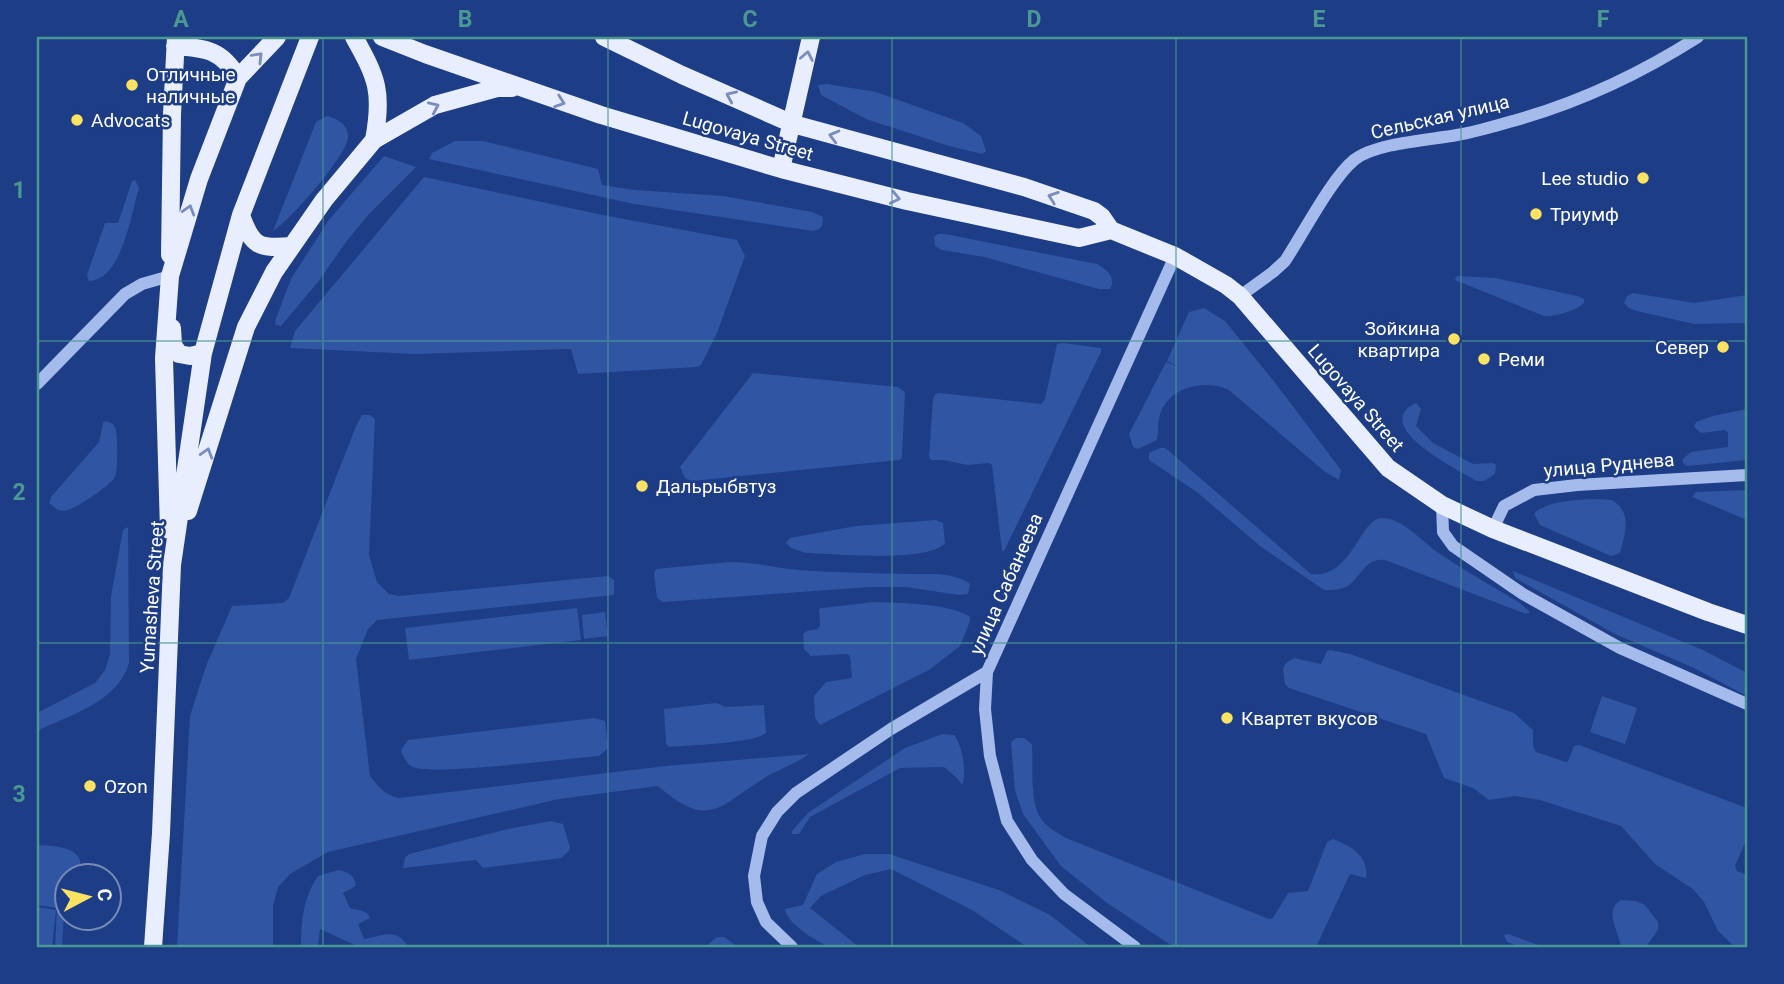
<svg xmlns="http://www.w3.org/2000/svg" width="1784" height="984" font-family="Roboto,sans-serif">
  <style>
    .green { fill: #3055a3 }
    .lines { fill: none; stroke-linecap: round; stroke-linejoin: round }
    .minor { stroke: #a4bbeb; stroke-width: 12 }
    .major { stroke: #e9eefe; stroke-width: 18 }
    .oneway { stroke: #798dbc }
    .grid { fill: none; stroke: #4b9892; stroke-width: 2; stroke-opacity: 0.55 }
    .poi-dot { fill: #fbe262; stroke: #1d3d86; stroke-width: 2.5 }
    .labels { text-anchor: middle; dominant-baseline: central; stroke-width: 5; stroke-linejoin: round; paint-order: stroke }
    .poi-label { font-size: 19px; fill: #fff; stroke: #1d3d86; text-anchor: start }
    .street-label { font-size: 19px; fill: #fff; stroke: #1d3d86 }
    .neatline { fill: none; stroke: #4b9892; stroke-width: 2.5 }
    .grid-label { font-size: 23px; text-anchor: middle; font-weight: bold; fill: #4b9892 }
  </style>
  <rect width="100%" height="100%" fill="#1d3d86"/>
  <path class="green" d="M 827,84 L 876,92 L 963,123 L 981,136 L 986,151 L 982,154 L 949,146 L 866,119 L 821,95 L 818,85 Z
    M 327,116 C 338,119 349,125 348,138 C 347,155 289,222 273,231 L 316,122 Z
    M 455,141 L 483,141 L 598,169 L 602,185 L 635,190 L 723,196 L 812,212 L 823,217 L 822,226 L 819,229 L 813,231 L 634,204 L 429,159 L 432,153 Z
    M 384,156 L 416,167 L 369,214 L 346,242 L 318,282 L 281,326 L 276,325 L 275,321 L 291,279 L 328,221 Z
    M 424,177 L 603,215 L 737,240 L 745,256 L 717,333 L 701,365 L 697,367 L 578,374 L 571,349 L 415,354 L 290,348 L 295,331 Z
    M 135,180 L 139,188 C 131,214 122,280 89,281 L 87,275 L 105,223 L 118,223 L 132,181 Z
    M 945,234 L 1097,264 C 1106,269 1117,277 1110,289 L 1099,289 L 984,257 L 942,250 L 935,246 L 934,237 L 938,234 Z
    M 1457,276 L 1495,278 L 1577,296 L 1584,299 L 1584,303 C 1575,311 1556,317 1544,316 L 1455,280 Z
    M 1633,293 L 1694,303 L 1747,295 L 1747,323 L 1694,324 L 1637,311 L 1629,308 L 1624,303 L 1627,296 Z
    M 1204,308 L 1225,321 L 1276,384 L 1341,470 L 1339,480 L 1324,471 L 1229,390 C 1206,379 1171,386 1161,412 C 1157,421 1159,431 1157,440 L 1138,449 L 1133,447 L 1129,434 L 1165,364 L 1166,362 L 1179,367 L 1167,361 L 1189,312 Z
    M 1063,343 L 1101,348 L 1101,352 L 1004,551 L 1002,551 L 992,465 L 989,463 L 967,465 L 944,460 L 932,460 L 929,458 L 933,399 L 935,394 L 940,393 L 1041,404 L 1045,399 L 1057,344 Z
    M 753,373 L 898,387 L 905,392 L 902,458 L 899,460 L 692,481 L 685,478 L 680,467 Z
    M 1416,403 L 1421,409 L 1416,426 L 1433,443 L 1473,464 L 1493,463 L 1496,465 L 1495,474 L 1484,481 L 1477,481 C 1460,471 1368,426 1416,403 Z
    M 1747,409 L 1747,460 L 1687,466 L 1683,463 L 1683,459 L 1691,452 L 1728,447 L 1728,433 L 1725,430 L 1701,433 L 1694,427 L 1696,422 L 1713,416 Z
    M 362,415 L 370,415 L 375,419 L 369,555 L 377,582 L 389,594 L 399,596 L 608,576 L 614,580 L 614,595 L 377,620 L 368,629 L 356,659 L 370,776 C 379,787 384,795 399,798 L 665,766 L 809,754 C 796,764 779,769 766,777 C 718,807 709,830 658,786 L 559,799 L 328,852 L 290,874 L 278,887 L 273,906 L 273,947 L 177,947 L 190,716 L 206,666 L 232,606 L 283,603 L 289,598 L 356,426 Z
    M 106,421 C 111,423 112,422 115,427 C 118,434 118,470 115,477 C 111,485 73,511 64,511 C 58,511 54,507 49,503 L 51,497 L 99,442 L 103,423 Z
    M 1160,448 L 1165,448 L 1170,452 L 1311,574 C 1353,579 1360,516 1383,518 C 1403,519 1422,541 1437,552 C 1464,570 1492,586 1520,603 L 1530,612 L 1526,614 L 1385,560 C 1365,558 1362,576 1348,586 C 1341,590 1332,590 1324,590 L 1260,546 L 1198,493 L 1149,460 L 1149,453 Z
    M 1747,490 L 1747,520 L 1692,497 L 1696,492 Z
    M 1612,500 C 1633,513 1625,533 1620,553 L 1611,556 L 1540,525 L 1534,514 C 1545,499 1594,498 1612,500 Z
    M 936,520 L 943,523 L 945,543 C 929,563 834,554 806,553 L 791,548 L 786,543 L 790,538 L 856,526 Z
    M 128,527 L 129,663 C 118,702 70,715 37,731 L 37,713 L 95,683 L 105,670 L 110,654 L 111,596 L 123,530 Z
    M 730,562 C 754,562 776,568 799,570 C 837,573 875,573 913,574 C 931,574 955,572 970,584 L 968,594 L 959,595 L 906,587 L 870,587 L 663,602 L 657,598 L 654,573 L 656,569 Z
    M 1513,571 L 1703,650 L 1747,673 L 1747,696 L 1694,668 L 1615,634 L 1515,578 Z
    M 874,602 C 898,603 951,603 970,617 L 970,621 L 960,646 L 929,670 L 820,725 L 815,718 L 814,696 L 826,682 L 852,678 L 850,656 L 847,654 L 811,656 L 804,649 L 803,634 L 807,631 L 818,629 L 820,625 L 819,609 L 822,608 Z
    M 577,608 L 581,640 L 409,660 L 405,628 Z
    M 605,612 L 608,636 L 584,639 L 582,615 Z
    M 1330,650 L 1350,654 L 1514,713 L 1533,730 L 1533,746 L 1536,752 L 1566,762 L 1568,761 L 1574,746 L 1579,745 L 1747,808 L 1747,838 L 1735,866 L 1737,871 L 1747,875 L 1747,947 L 1735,947 L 1718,931 L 1704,902 L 1693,889 L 1655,864 L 1621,826 L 1540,800 L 1515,796 L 1489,800 L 1473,788 L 1444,778 L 1426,734 L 1289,688 L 1285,684 L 1283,669 L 1286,663 L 1294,658 L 1321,664 L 1327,651 Z
    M 1602,696 L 1637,708 L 1625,744 L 1590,732 Z
    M 716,703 L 726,707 L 764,705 L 766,733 C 752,744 691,745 669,747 L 666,744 L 664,709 Z
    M 594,718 L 605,721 L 608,748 L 599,756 C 572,758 429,776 413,767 C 406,763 403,757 401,750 L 408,740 Z
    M 942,734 L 954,735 C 963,746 967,774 962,785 L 958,779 L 944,767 L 900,768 L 810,817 L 799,834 L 792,834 L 792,831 L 808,813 L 905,748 Z
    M 1016,738 L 1024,738 L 1032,744 C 1033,763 1030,801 1040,817 C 1045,826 1056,832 1066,838 L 1269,919 L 1273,918 L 1288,893 L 1308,891 L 1327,842 L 1333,839 C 1351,846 1369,856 1366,878 L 1350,874 L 1316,947 L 1174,947 L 1107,903 L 1061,866 L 1023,814 L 1015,790 L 1011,742 Z
    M 551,821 L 563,824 L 570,847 L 569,851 L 561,858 L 483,868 L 476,860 L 403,868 L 405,858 L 409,854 L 508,829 Z
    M 37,845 C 55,846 89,846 79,875 L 66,876 L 62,947 L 55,947 L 57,908 L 37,905 Z
    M 865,854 L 889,854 L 999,890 L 1050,915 L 1091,947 L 1027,947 L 972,910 L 891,869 L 865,875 L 821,896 L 810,908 L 859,947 C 851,947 839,949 831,947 C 818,943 786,923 785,909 L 803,905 L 817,874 L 836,862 Z
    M 338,870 C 348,872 355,875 356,886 L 343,893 L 350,908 C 358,911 367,909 370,918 L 358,924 L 364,939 C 381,937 395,926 408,946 L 359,947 L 320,929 L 318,947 L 301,947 C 301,922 303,898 318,876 Z
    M 1621,900 L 1636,901 L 1645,905 L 1658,922 L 1658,930 L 1646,947 L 1621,947 C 1619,931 1603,911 1621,900 Z
    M 37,907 L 56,910 L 52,947 L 37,945 Z
    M 1508,934 L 1544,947 L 1520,947 L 1507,942 L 1504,935 Z
    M 717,937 L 724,937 L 738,947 L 705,947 Z"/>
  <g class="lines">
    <path class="minor" d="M 1240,296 L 1273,272 L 1285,261 C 1303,234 1331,179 1354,160 C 1375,143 1430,140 1457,135 C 1475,132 1492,127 1509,122 C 1576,104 1640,74 1698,37
      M 37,384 L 125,294 L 142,284 L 170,276
      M 1442,505 L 1443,532 L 1453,546 L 1523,594 L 1620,648 L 1747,704
      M 1493,529 L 1504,506 L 1534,490 L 1577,485 L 1747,475
      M 987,672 L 985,709 L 990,756 L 1007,821 L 1032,860 L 1064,894 L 1135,947
      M 792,947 L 766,922 L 757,902 L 754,876 L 762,836 L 777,812 L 796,793 L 891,729 L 987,672 L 1175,256"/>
    <path class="major" d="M 354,37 C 377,78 383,92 374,140
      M 382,37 L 425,54 L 601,115 L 781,169 L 907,201 L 1079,238 L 1111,230
      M 604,37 L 682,75 L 793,124 L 1024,187 L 1094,211 L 1102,217 L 1111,230 L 1175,256 L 1226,285 L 1240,296 L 1388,468 L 1442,505 L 1493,529 L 1708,612 L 1747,625
      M 175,46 C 206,48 222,50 238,78
      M 781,169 L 811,37
      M 241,215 C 252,247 259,249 292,246
      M 170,255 L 172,114 L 176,37
      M 172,328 L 173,345 L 179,354 L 190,356 L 203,353
      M 188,511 L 246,327 L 274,272 L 324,200 L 374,140 L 435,105 L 497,88 L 512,88
      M 169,530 L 164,358 L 170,276 L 199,179 L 238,78 L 277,37
      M 153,947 L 161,833 L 172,565 L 203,353 L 241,215 L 310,37"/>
  </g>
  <defs><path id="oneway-chevron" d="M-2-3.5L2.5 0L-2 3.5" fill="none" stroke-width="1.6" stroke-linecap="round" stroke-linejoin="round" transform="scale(1.75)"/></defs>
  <g class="oneway">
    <use href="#oneway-chevron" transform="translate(807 56) rotate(-79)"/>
    <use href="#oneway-chevron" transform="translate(258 57) rotate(-46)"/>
    <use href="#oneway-chevron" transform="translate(731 96) rotate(-156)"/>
    <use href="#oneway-chevron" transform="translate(560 102) rotate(19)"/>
    <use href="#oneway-chevron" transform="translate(434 107) rotate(-24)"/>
    <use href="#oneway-chevron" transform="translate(834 136) rotate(-165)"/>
    <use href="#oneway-chevron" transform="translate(1053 197) rotate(-161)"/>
    <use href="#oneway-chevron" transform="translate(895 198) rotate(13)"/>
    <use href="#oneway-chevron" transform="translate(189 210) rotate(-73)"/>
    <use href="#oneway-chevron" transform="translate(207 453) rotate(-73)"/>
  </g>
  <path class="grid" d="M 323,37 L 323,947M 608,37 L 608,947M 892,37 L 892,947M 1176,37 L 1176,947M 1461,37 L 1461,947M 37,341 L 1747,341M 37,643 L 1747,643"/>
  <g class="poi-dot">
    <circle cx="132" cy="85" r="7"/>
    <circle cx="77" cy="120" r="7"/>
    <circle cx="1643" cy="178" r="7"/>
    <circle cx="1536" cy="214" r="7"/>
    <circle cx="1454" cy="339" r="7"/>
    <circle cx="1723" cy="347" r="7"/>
    <circle cx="1484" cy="359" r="7"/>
    <circle cx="642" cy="486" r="7"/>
    <circle cx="1227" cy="718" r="7"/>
    <circle cx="90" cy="786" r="7"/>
  </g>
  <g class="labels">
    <g class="poi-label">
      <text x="146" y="74">Отличные<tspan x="146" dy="22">наличные</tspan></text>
      <text x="91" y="120">Advocats</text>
      <text x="1629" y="178" text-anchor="end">Lee studio</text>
      <text x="1550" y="214">Триумф</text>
      <text x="1440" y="328" text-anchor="end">Зойкина<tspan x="1440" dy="22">квартира</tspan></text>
      <text x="1709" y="347" text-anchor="end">Север</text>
      <text x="1498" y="359">Реми</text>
      <text x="656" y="486">Дальрыбвтуз</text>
      <text x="1241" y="718">Квартет вкусов</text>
      <text x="104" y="786">Ozon</text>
    </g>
    <g class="street-label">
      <text transform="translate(1440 117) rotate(-13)">Сельская улица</text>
      <text transform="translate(748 136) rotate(16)">Lugovaya Street</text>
      <text transform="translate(1356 398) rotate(49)">Lugovaya Street</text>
      <text transform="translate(1609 465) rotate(-5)">улица Руднева</text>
      <text transform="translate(1006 584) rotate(-66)">улица Сабанеева</text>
      <text transform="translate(152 597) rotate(-86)">Yumasheva Street</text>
    </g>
  </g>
  <rect width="1784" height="984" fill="none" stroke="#1d3d86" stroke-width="77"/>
  <g transform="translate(88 897) rotate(83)"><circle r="33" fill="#1d3d86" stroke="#778bb6" stroke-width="2"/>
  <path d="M0-5L12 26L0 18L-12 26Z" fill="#fbe262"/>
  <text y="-10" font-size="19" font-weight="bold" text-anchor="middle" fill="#ffffff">С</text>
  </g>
  <rect x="38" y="38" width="1708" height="908" class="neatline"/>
  <g class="grid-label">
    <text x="181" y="27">A</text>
    <text x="465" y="27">B</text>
    <text x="750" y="27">C</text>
    <text x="1034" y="27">D</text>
    <text x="1319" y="27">E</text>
    <text x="1603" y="27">F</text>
    <text x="19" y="198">1</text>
    <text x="19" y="500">2</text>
    <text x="19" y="802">3</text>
  </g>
</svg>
